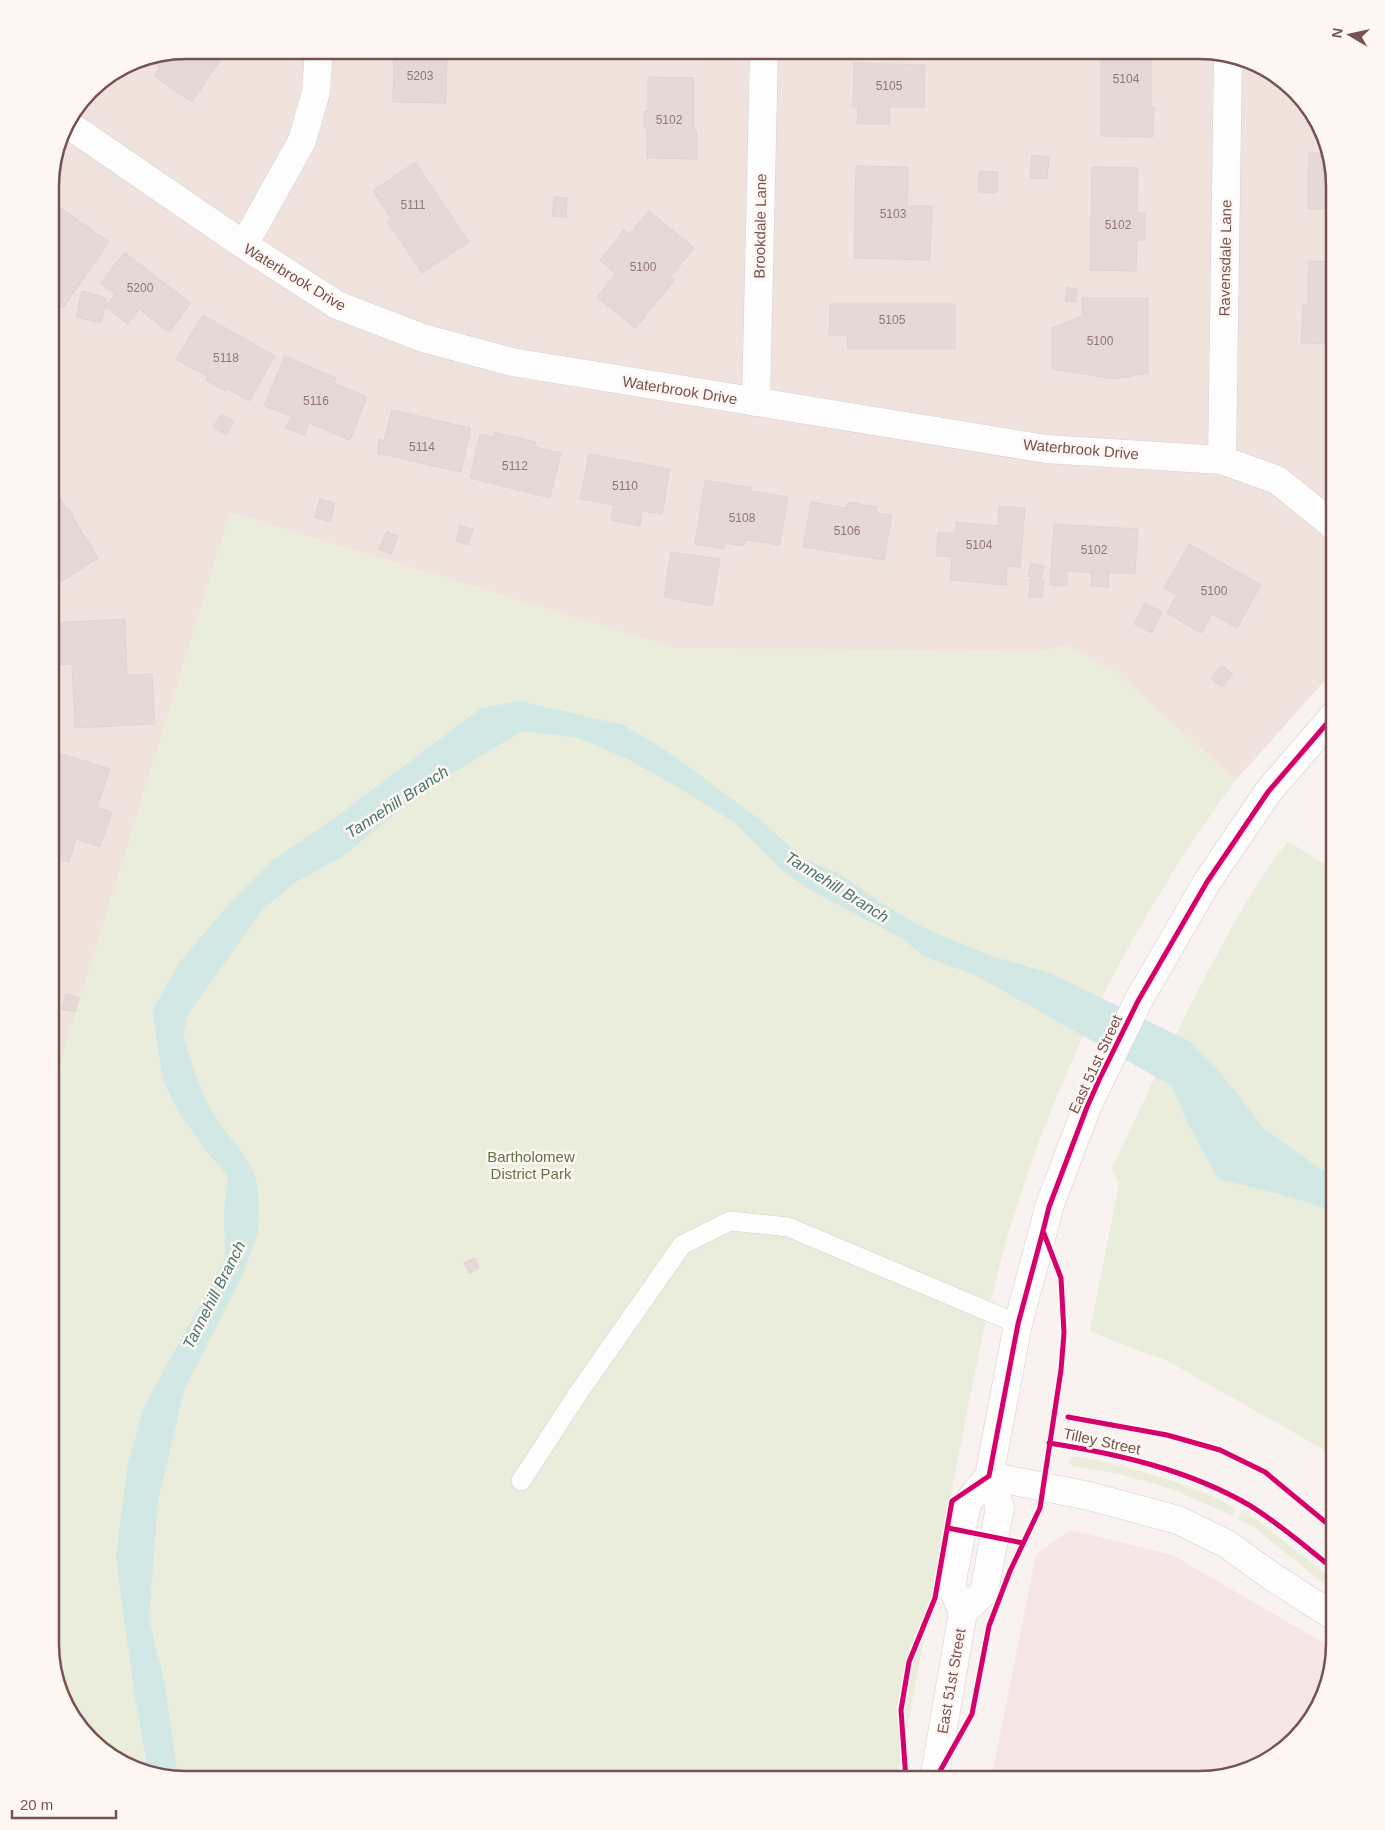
<svg xmlns="http://www.w3.org/2000/svg" width="1385" height="1830" font-family="Helvetica,sans-serif">
  <style>
    .residential { fill: #f0e3de }
    .commercial { fill: #f6e6e5 }
    .green { fill: #eaecdc }
    .water { fill: #d2e8e4 }
    .building { fill: #e4d9d7; stroke: #e0d4d2 }
    .lines { fill: none; stroke-linecap: round; stroke-linejoin: round }
    .service-casing { stroke: #d6cecc; stroke-width: 20 }
    .minor-casing { stroke: #d6cecc; stroke-width: 29 }
    .tertiary-casing { stroke: #d6cecc; stroke-width: 29 }
    .secondary-casing { stroke: #d8cdcb; stroke-width: 29 }
    .service { stroke: #fefdfd; stroke-width: 19 }
    .minor { stroke: #fefdfd; stroke-width: 28 }
    .tertiary { stroke: #fefdfd; stroke-width: 28 }
    .secondary { stroke: #fefdfd; stroke-width: 28 }
    .cycleway-casing { stroke: #fef6f2; stroke-width: 8 }
    .cycleway { stroke: #d6006c; stroke-width: 5 }
    .labels { text-anchor: middle; dominant-baseline: central; stroke-width: 5; stroke-linejoin: round; paint-order: stroke }
    .number-label { font-size: 12px; fill: #927774 }
    .street-label { font-size: 15px; fill: #755350; stroke: #fef6f2 }
    .park-label { font-size: 15px; fill: #607447; stroke: #fef6f2 }
    .water-label { font-size: 16px; font-style: italic; fill: #457872; stroke: #fef6f2 }
    .rim { fill: none; stroke: #755350; stroke-width: 2.5 }
  </style>
  <rect width="100%" height="100%" fill="#f8f2f0"/>
  <path class="residential" d="M 186,50 L 1208,50 L 1267,68 L 1312,110 L 1335,186 L 1335,669 L 1236,780 L 1115,672 L 1066,645 L 1039,652 L 675,648 L 231,513 L 50,1097 L 50,176 L 64,126 L 96,84 L 134,60 Z"/>
  <path class="commercial" d="M 1070,1530 L 1172,1555 L 1334,1649 L 1317,1712 L 1275,1757 L 1200,1780 L 991,1780 L 1036,1555 Z"/>
  <path class="green" d="M 230,513 L 675,648 L 1039,652 L 1066,645 L 1115,672 L 1236,780 C 1134,917 1055,1074 1007,1238 C 982,1326 966,1416 949,1506 C 932,1597 915,1689 897,1780 L 185,1780 L 118,1762 L 73,1720 L 50,1645 L 50,1097 Z
    M 1288,841 L 1335,871 L 1335,1456 L 1166,1360 L 1141,1352 L 1090,1331 L 1119,1183 L 1112,1169 C 1144,1100 1176,1031 1212,964 C 1235,921 1258,879 1288,841 Z
    M 1071,1457 C 1097,1455 1219,1492 1236,1510 L 1233,1516 L 1172,1489 L 1123,1475 L 1072,1466 L 1069,1462 Z
    M 1243,1511 L 1257,1520 L 1335,1581 L 1335,1593 L 1255,1528 L 1238,1519 L 1241,1512 Z"/>
  <path class="water" d="M 520,701 L 623,725 L 670,753 L 763,822 L 803,859 L 838,873 L 880,902 L 922,927 L 988,955 L 1050,973 L 1191,1042 L 1216,1067 L 1264,1129 L 1335,1179 L 1335,1211 L 1283,1195 L 1218,1179 L 1187,1122 L 1172,1086 L 977,976 L 926,957 L 901,938 L 805,887 L 778,866 L 735,823 L 681,789 L 626,758 L 578,738 L 522,731 L 454,772 L 402,808 L 343,856 L 296,882 L 263,909 L 188,1014 L 183,1035 L 194,1070 L 207,1103 L 221,1125 L 243,1154 L 256,1178 L 259,1204 L 258,1233 L 242,1276 L 185,1388 L 158,1500 L 149,1619 L 164,1680 L 178,1778 L 148,1770 L 134,1692 L 116,1557 L 128,1464 L 144,1407 L 225,1259 L 224,1212 L 228,1176 L 212,1158 L 179,1113 L 163,1080 L 152,1011 L 179,963 L 229,904 L 272,861 L 329,822 L 481,708 Z"/>
  <path class="building" d="M 186,50 L 227,50 L 192,102 L 154,76 L 160,66 L 147,58 Z
    M 394,50 L 447,50 L 446,103 L 393,102 Z
    M 1101,53 L 1151,53 L 1151,107 L 1154,107 L 1153,137 L 1101,136 Z
    M 854,63 L 925,65 L 924,107 L 890,107 L 890,124 L 857,124 L 858,107 L 853,107 Z
    M 648,77 L 694,78 L 694,131 L 697,131 L 697,159 L 647,158 L 647,128 L 644,128 L 644,111 L 648,111 Z
    M 1309,153 L 1325,153 L 1335,186 L 1335,241 L 1326,241 L 1327,209 L 1308,209 Z
    M 1032,155 L 1049,157 L 1047,179 L 1030,178 Z
    M 415,162 L 469,242 L 422,273 L 387,221 L 391,218 L 373,191 Z
    M 856,166 L 908,167 L 907,206 L 932,206 L 930,260 L 854,258 Z
    M 1092,167 L 1138,168 L 1137,212 L 1145,213 L 1145,240 L 1137,240 L 1136,271 L 1090,270 Z
    M 979,171 L 998,172 L 997,193 L 978,192 Z
    M 554,197 L 567,198 L 566,217 L 552,216 Z
    M 50,200 L 109,242 L 63,308 L 50,299 Z
    M 649,211 L 694,248 L 671,277 L 675,280 L 635,328 L 597,297 L 616,274 L 600,260 L 624,230 L 629,235 Z
    M 124,252 L 191,303 L 169,332 L 139,309 L 128,324 L 105,307 L 115,294 L 101,283 Z
    M 1309,261 L 1335,262 L 1335,344 L 1301,343 L 1303,305 L 1308,305 Z
    M 1067,287 L 1077,289 L 1076,302 L 1065,301 Z
    M 82,291 L 107,298 L 101,323 L 76,317 Z
    M 1082,298 L 1148,298 L 1148,373 L 1115,379 L 1052,369 L 1052,328 L 1082,316 Z
    M 830,304 L 955,304 L 955,349 L 848,349 L 847,335 L 829,335 Z
    M 203,315 L 275,356 L 249,401 L 227,388 L 225,391 L 206,380 L 208,377 L 176,359 Z
    M 285,356 L 336,378 L 334,383 L 367,397 L 350,440 L 309,423 L 304,435 L 286,428 L 291,416 L 264,406 Z
    M 392,410 L 471,428 L 461,472 L 377,453 L 379,439 L 384,441 Z
    M 221,414 L 234,421 L 226,435 L 213,427 Z
    M 494,432 L 536,442 L 534,447 L 561,453 L 550,498 L 470,478 L 480,434 L 493,437 Z
    M 589,454 L 670,469 L 662,514 L 642,511 L 640,526 L 611,520 L 614,505 L 580,499 Z
    M 705,480 L 752,488 L 751,491 L 788,497 L 780,545 L 745,540 L 744,546 L 724,543 L 724,549 L 695,544 Z
    M 50,483 L 67,509 L 69,508 L 73,515 L 72,516 L 98,558 L 50,589 Z
    M 320,499 L 335,503 L 330,522 L 315,517 Z
    M 811,502 L 847,508 L 848,502 L 877,507 L 876,513 L 892,515 L 884,560 L 803,547 Z
    M 999,506 L 1025,508 L 1020,567 L 1007,566 L 1006,585 L 950,580 L 952,557 L 936,556 L 938,532 L 956,534 L 956,522 L 998,526 Z
    M 1054,524 L 1138,529 L 1135,574 L 1109,573 L 1108,587 L 1091,586 L 1092,573 L 1067,571 L 1067,586 L 1050,585 Z
    M 460,526 L 473,529 L 468,545 L 456,541 Z
    M 386,532 L 398,536 L 391,554 L 379,549 Z
    M 1189,544 L 1261,585 L 1237,628 L 1212,614 L 1201,633 L 1167,613 L 1177,595 L 1164,588 Z
    M 671,552 L 720,559 L 712,606 L 664,597 Z
    M 1031,563 L 1044,566 L 1041,579 L 1028,576 Z
    M 1030,579 L 1044,580 L 1042,598 L 1029,597 Z
    M 1145,603 L 1162,612 L 1152,633 L 1134,624 Z
    M 125,619 L 127,675 L 152,674 L 155,724 L 75,728 L 72,664 L 50,665 L 50,623 Z
    M 1221,665 L 1233,674 L 1222,687 L 1211,678 Z
    M 50,750 L 110,769 L 97,807 L 112,812 L 100,847 L 76,839 L 69,862 L 50,856 Z
    M 50,878 L 58,881 L 50,907 Z
    M 50,934 L 57,936 L 50,959 Z
    M 66,994 L 79,998 L 75,1012 L 62,1009 Z
    M 475,1258 L 479,1268 L 469,1273 L 464,1263 Z
    M 1155,1770 L 1167,1780 L 1148,1780 Z"/>
  <g class="lines">
    <g class="service-casing">
      <path id="service" d="M 521,1481 L 579,1392 L 682,1245 L 730,1221 L 788,1227 L 1018,1324"/>
    </g>
    <g class="minor-casing">
      <path id="minor" d="M 66,123 L 244,245 L 337,305 L 423,338 L 512,362 L 1046,449 L 1222,460 L 1277,480 L 1332,524 L 1335,528
        M 244,245 L 302,141 L 316,92 L 319,50
        M 756,402 L 764,50
        M 1222,460 L 1228,56"/>
    </g>
    <g class="tertiary-casing">
      <path id="tertiary" d="M 989,1476 L 1089,1496 L 1178,1520 L 1227,1544 L 1271,1576 L 1335,1617"/>
    </g>
    <g class="secondary-casing">
      <path id="secondary" d="M 963,1612 L 984,1592 L 1000,1507 L 989,1476
        M 934,1780 L 963,1612 L 951,1586 L 967,1503 L 989,1476 L 1018,1324 L 1043,1231 L 1049,1207 L 1087,1107 L 1138,1001 L 1207,882 L 1268,792 L 1335,714"/>
    </g>
    <use href="#service" class="service"/>
    <use href="#minor" class="minor"/>
    <use href="#tertiary" class="tertiary"/>
    <use href="#secondary" class="secondary"/>
    <g class="cycleway-casing">
      <path id="cycleway" d="M 1068,1417 L 1167,1435 L 1220,1450 L 1265,1472 L 1335,1530
        M 1049,1443 C 1118,1454 1189,1470 1249,1505 C 1280,1524 1307,1548 1335,1570
        M 948,1528 L 1023,1543
        M 906,1780 L 901,1710 L 909,1662 L 935,1598 L 952,1501 L 989,1476 L 1018,1324 L 1043,1231 L 1049,1207 L 1087,1107 L 1099,1080 L 1138,1001 L 1207,882 L 1268,792 L 1335,714
        M 935,1780 L 972,1714 L 989,1626 L 1010,1571 L 1040,1508 L 1061,1370 L 1064,1333 L 1061,1278 L 1043,1231"/>
    </g>
    <use href="#cycleway" class="cycleway"/>
  </g>
  <g class="labels">
    <g class="number-label">
      <text x="420" y="76">5203</text>
      <text x="1126" y="79">5104</text>
      <text x="889" y="86">5105</text>
      <text x="669" y="120">5102</text>
      <text x="413" y="205">5111</text>
      <text x="893" y="214">5103</text>
      <text x="1118" y="225">5102</text>
      <text x="643" y="267">5100</text>
      <text x="140" y="288">5200</text>
      <text x="892" y="320">5105</text>
      <text x="1100" y="341">5100</text>
      <text x="226" y="358">5118</text>
      <text x="316" y="401">5116</text>
      <text x="422" y="447">5114</text>
      <text x="515" y="466">5112</text>
      <text x="625" y="486">5110</text>
      <text x="742" y="518">5108</text>
      <text x="847" y="531">5106</text>
      <text x="979" y="545">5104</text>
      <text x="1094" y="550">5102</text>
      <text x="1214" y="591">5100</text>
    </g>
    <g class="street-label">
      <text transform="translate(760 226) rotate(-89)">Brookdale Lane</text>
      <text transform="translate(1225 258) rotate(-89)">Ravensdale Lane</text>
      <text transform="translate(295 277) rotate(31)">Waterbrook Drive</text>
      <text transform="translate(680 390) rotate(9)">Waterbrook Drive</text>
      <text transform="translate(1081 449) rotate(5)">Waterbrook Drive</text>
      <text transform="translate(1095 1064) rotate(-65)">East 51st Street</text>
      <text transform="translate(1102 1441) rotate(12)">Tilley Street</text>
      <text transform="translate(951 1681) rotate(-80)">East 51st Street</text>
    </g>
    <g class="park-label">
      <text x="531" y="1156">Bartholomew<tspan x="531" dy="17">District Park</tspan></text>
    </g>
    <g class="water-label">
      <text transform="translate(397 802) rotate(-33)">Tannehill Branch</text>
      <text transform="translate(837 887) rotate(32)">Tannehill Branch</text>
      <text transform="translate(214 1295) rotate(-63)">Tannehill Branch</text>
    </g>
  </g>
  <path d="M0 0H1385V1830H0ZM186 59H1199A127 127 0 0 1 1326 186V1644A127 127 0 0 1 1199 1771H186A127 127 0 0 1 59 1644V186A127 127 0 0 1 186 59Z" fill="#fef6f2" fill-rule="evenodd"/>
  <path class="rim" d="M186 59H1199A127 127 0 0 1 1326 186V1644A127 127 0 0 1 1199 1771H186A127 127 0 0 1 59 1644V186A127 127 0 0 1 186 59Z"/>
  <g transform="translate(1350 35) rotate(279)" stroke="#fef6f2" stroke-width="4" paint-order="stroke">
  <path d="M0-4L9 19L0 12L-9 19Z" fill="#755350"/>
  <text y="-8" font-size="14" font-weight="bold" text-anchor="middle" fill="#755350">N</text>
  </g>
  <path d="M12 1810v8h104v-8" fill="none" stroke="#755350" stroke-width="2.5"/>
  <text x="20" y="1810" font-size="15" fill="#755350" stroke="#fef6f2" stroke-width="4" paint-order="stroke">20 m</text>
</svg>
